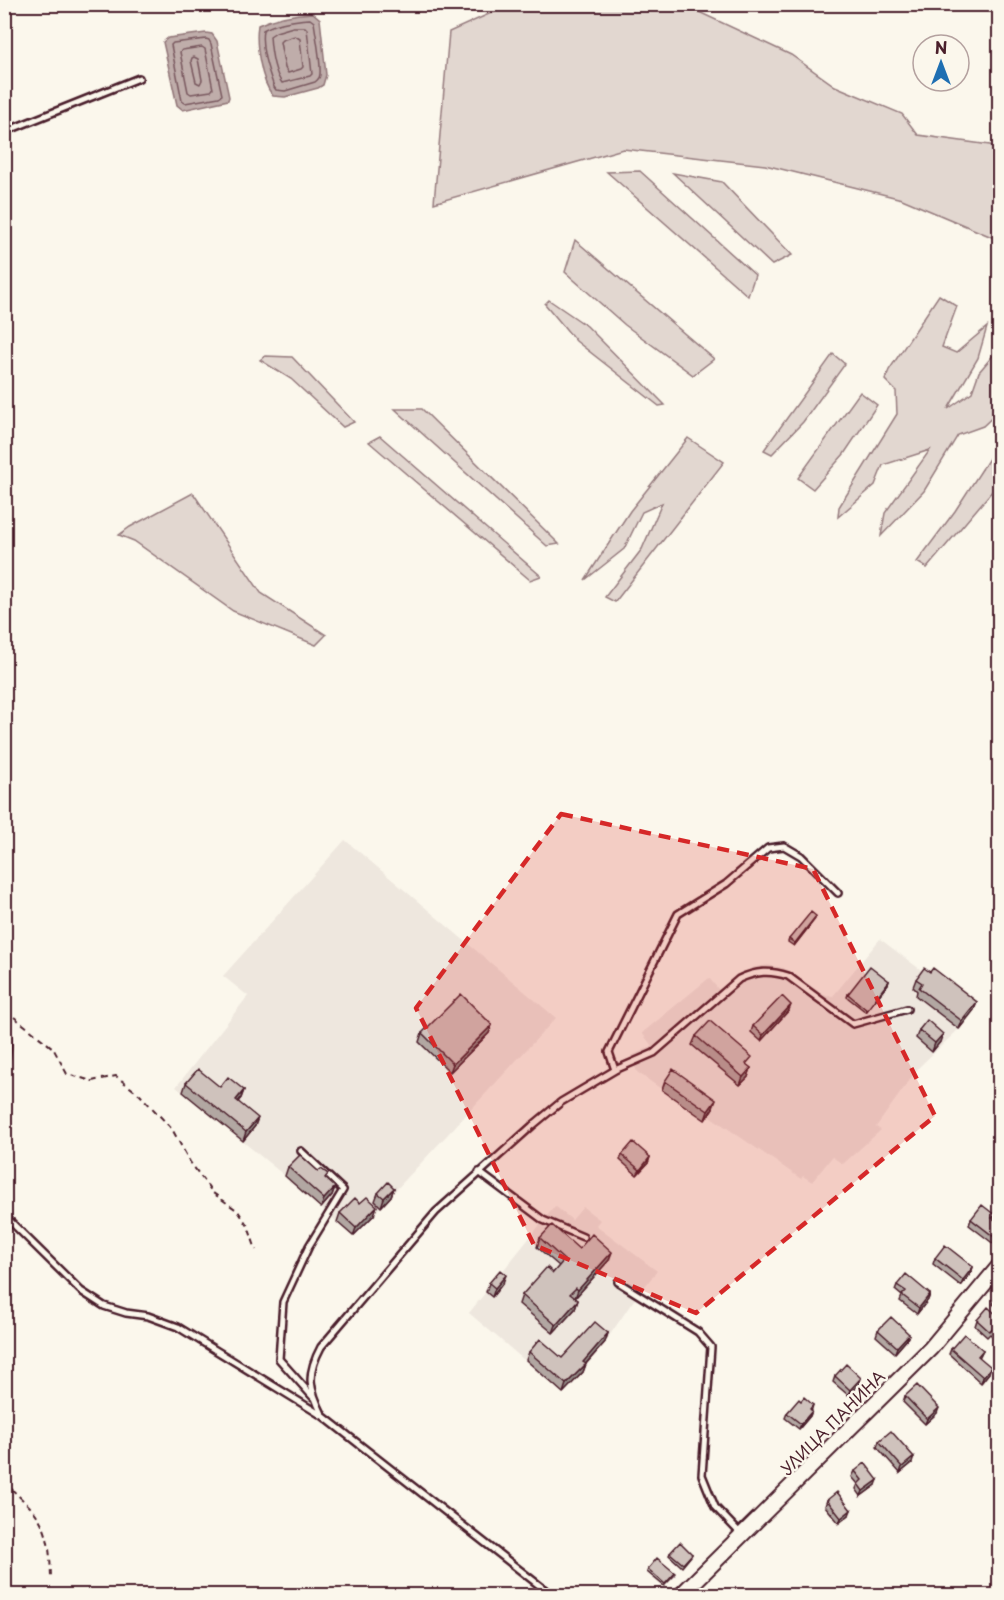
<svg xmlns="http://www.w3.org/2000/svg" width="1004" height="1600" font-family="'Playpen Sans',sans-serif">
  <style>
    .built { fill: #eee7de }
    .green { fill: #e2d7d0; stroke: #967b7e; stroke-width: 1.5 }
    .water { fill: #bfadaa; stroke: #907477; stroke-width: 1.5 }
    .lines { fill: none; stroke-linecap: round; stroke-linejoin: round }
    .shore { stroke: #79585e; stroke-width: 1.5 }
    .lane-casing { stroke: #4a1f2b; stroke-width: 10 }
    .secondary-casing { stroke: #4a1f2b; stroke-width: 18 }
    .path { stroke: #4a1f2b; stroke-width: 2; stroke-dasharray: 6 4.5; stroke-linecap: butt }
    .lane { stroke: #fbf7ec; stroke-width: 5 }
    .secondary { stroke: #fbf7ec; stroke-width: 14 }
    .wall { fill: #b2a7a2; stroke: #4a1f2b; stroke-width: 1.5 }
    .shaded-wall { fill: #918884; stroke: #4a1f2b; stroke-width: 1.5 }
    .building { fill: #cfc2bc; stroke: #4a1f2b; stroke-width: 1.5 }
    .marked { fill: #d62828; fill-opacity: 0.2; stroke: #d62828; stroke-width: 4.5; stroke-dasharray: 12 8; stroke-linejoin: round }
    .labels { text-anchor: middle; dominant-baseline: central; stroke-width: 5; stroke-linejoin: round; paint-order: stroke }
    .street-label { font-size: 16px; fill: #4a1f2b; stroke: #fbf7ec }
  </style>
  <rect width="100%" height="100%" fill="#fbf7ec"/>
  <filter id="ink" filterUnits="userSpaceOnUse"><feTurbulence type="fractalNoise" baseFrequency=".0167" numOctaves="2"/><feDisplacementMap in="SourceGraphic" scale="12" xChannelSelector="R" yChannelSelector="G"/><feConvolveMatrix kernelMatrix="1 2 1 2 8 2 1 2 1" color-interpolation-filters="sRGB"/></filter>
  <g filter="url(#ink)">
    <path class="built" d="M 345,840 L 556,1018 L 353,1236 L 285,1176 L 176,1087 L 248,996 L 223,976 Z
      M 880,939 L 974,1010 L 959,1029 L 919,1067 L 876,1127 L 881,1130 L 843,1164 L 832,1157 L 812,1182 L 803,1176 L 801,1179 L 708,1115 L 705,1120 L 637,1072 L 631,1056 L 652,1046 L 642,1033 L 709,978 L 719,990 L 735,977 L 754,967 L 768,965 L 784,968 L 824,995 L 833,996 Z
      M 555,1206 L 572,1220 L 583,1207 L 600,1220 L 596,1225 L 657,1271 L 631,1304 L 605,1342 L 580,1370 L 583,1372 L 563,1393 L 469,1313 Z"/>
    <path class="green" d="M 511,4 L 684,5 L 791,55 L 835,86 L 902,114 L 918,135 L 990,145 L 999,149 L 999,240 L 902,199 L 765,165 L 623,149 L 434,203 L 449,32 Z
      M 640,171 L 755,275 L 748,296 L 607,172 Z
      M 673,173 L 722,182 L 792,255 L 772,265 Z
      M 575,240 L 714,359 L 693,375 L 625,325 L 565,272 Z
      M 939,295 L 957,306 L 942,347 L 956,353 L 987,327 L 978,358 L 948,409 L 972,392 L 979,372 L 995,353 L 999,354 L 999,411 L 983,426 L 958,435 L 924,491 L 881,536 L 885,513 L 930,450 L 883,465 L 875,485 L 838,517 L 839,507 L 897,414 L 896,391 L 885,380 L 889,370 Z
      M 549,300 L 587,326 L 665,405 L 659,406 L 576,341 L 545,304 Z
      M 833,354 L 845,364 L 803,422 L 772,454 L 764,450 Z
      M 265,356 L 292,357 L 354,422 L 343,427 L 291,379 L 260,360 Z
      M 860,392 L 877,405 L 844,454 L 813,489 L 798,478 Z
      M 395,409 L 422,409 L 559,544 L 547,546 Z
      M 380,436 L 541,576 L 530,580 L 369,442 Z
      M 688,438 L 724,462 L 615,602 L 605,597 L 642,549 L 662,503 L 642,512 L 624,549 L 585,580 L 630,511 Z
      M 999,443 L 999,483 L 927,568 L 917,562 L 955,511 Z
      M 193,493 L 261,593 L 326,635 L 316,645 L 233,611 L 134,541 L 119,535 L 130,527 Z"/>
    <path class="water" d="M 313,13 L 320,19 L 326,75 L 323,85 L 318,88 L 285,97 L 273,96 C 261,81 255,44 258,25 C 276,17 293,14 313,13 Z
      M 206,33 L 212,34 L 217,41 L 229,97 L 228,100 L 183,110 L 177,105 L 163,42 L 168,38 Z"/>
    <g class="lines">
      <path class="shore" d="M 310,19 L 314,22 C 316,37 321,60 320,74 C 320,79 318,79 315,82 L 285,91 L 276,90 L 274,87 C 268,70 260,48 263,30 C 277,22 294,20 310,19 Z
        M 293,27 L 305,27 L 307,29 L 312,74 L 310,76 L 282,83 C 274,72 271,51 270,36 L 276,32 Z
        M 295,36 L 300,39 L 303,67 L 301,69 L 288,73 L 285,68 L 280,42 L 282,40 Z
        M 206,39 L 209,40 L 211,44 L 222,95 L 219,97 L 185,103 L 182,101 L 171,45 L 173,43 Z
        M 202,47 L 205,49 L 213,89 L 211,91 L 191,94 L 188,92 L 180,52 L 182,50 Z
        M 194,57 L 198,59 L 202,80 L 200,84 L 196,82 L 191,61 L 192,58 Z"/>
      <g class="lane-casing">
        <path id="lane" d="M 4,132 L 139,78
          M 4,1007 C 7,1027 10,1049 4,1068
          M 615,1070 L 609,1052 L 678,914 L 726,884 L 768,848 L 784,846 L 801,856 L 838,893
          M 301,1151 L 343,1190 L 309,1246 L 283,1302 L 279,1359 L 313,1397
          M 479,1172 L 543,1220 L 583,1237
          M 4,1215 L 81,1291 L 104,1306 L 126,1313 L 148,1316 L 178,1327 L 321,1415
          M 618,1282 L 698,1332 L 711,1347 L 702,1475 L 715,1507 L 740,1533
          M 553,1596 L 323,1416 C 309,1388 306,1375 321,1347 L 436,1212 L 532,1126 L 561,1102 L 615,1070 L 654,1053 L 739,979 C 756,971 770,970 788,976 L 853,1024 L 907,1009"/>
      </g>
      <g class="secondary-casing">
        <path id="secondary" d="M 680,1596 L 931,1348 L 1000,1265"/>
      </g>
      <path class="path" d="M 14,1017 L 53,1048 L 67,1074 L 92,1081 L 116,1076 L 140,1095 L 172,1129 L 190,1162 L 213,1193 L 238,1211 L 248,1226 L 256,1250
        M 4,1481 C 12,1490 20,1497 28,1505 C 49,1525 50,1550 51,1577"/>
      <use href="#lane" class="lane"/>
      <use href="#secondary" class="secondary"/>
    </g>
    <path class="wall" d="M 815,919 L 794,946 L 788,942 L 789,939 Z
      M 930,972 L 977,1002 L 974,1010 L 959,1029 L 916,996 L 917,991 L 913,987 L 916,979 Z
      M 889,981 L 888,984 L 866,1012 L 847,997 L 848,994 Z
      M 789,1010 L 761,1041 L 751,1032 L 753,1026 Z
      M 492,1025 L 489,1033 L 450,1072 L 419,1042 L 422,1033 Z
      M 919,1030 L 940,1042 L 932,1052 L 916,1038 Z
      M 696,1036 L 748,1066 L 751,1068 L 748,1077 L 740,1085 L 692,1045 Z
      M 665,1081 L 713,1108 L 705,1120 L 662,1090 Z
      M 186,1083 L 220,1087 L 244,1090 L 241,1098 L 238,1101 L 255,1126 L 243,1141 L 183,1092 Z
      M 622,1155 L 650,1157 L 648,1163 L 637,1175 L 620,1160 Z
      M 288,1167 L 326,1178 L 335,1187 L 332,1195 L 321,1208 L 285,1176 Z
      M 394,1188 L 391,1196 L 381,1207 L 375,1201 L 378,1193 Z
      M 340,1213 L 374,1215 L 353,1236 L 337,1222 Z
      M 995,1215 L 993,1219 L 999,1238 L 995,1245 L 969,1225 L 971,1219 Z
      M 540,1238 L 579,1249 L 609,1260 L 575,1298 L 578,1300 L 575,1309 L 553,1333 L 519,1304 L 522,1295 L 553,1273 L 559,1266 L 537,1247 Z
      M 935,1258 L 973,1267 L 971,1273 L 961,1286 L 933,1264 Z
      M 489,1283 L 503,1283 L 492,1297 L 486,1292 Z
      M 897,1285 L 930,1294 L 928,1300 L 917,1314 L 900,1301 L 902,1296 L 895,1290 Z
      M 999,1294 L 999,1309 L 993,1304 L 995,1299 Z
      M 999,1317 L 999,1342 L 990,1334 L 987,1337 L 975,1326 L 977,1320 Z
      M 878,1330 L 909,1334 L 907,1339 L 895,1353 L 876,1336 Z
      M 608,1333 L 605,1342 L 586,1364 L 583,1372 L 563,1393 L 526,1360 L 529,1352 L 562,1358 Z
      M 951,1349 L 983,1350 L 979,1358 L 989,1373 L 981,1383 L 949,1354 Z
      M 835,1376 L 861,1378 L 859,1384 L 848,1395 L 833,1382 Z
      M 905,1396 L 937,1413 L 925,1424 L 903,1402 Z
      M 801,1401 L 813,1405 L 810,1416 L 799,1429 L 785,1418 L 787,1413 Z
      M 879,1441 L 912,1463 L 900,1473 L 877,1447 Z
      M 855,1471 L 876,1485 L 861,1496 L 856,1489 L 858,1484 L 852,1477 Z
      M 827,1500 L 849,1515 L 839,1523 L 825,1506 Z
      M 670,1553 L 692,1554 L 691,1556 L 682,1567 L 669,1555 Z
      M 648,1569 L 674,1576 L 664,1586 L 647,1572 Z"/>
    <path class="shaded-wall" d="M 816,916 L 815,919 L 794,946 L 795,943 Z
      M 889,981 L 888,984 L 866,1012 L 867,1010 Z
      M 977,1002 L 974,1010 L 959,1029 L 962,1021 Z
      M 791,1005 L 789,1010 L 761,1041 L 763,1035 Z
      M 492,1025 L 489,1033 L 450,1072 L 453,1064 Z
      M 943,1034 L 940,1042 L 932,1052 L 935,1043 Z
      M 751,1068 L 748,1077 L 740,1085 L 743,1077 Z
      M 244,1090 L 241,1098 L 233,1108 L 236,1100 Z
      M 716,1100 L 713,1108 L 705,1120 L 708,1111 Z
      M 258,1118 L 255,1126 L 243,1141 L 246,1132 Z
      M 650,1157 L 648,1163 L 637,1175 L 640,1170 Z
      M 335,1187 L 332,1195 L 321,1208 L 324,1199 Z
      M 394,1188 L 391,1196 L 381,1207 L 384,1198 Z
      M 377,1206 L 374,1215 L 353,1236 L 356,1228 Z
      M 612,1252 L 609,1260 L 575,1298 L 578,1290 Z
      M 973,1267 L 971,1273 L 961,1286 L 963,1280 Z
      M 506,1275 L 503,1283 L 492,1297 L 495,1288 Z
      M 930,1294 L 928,1300 L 917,1314 L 919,1308 Z
      M 578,1300 L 575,1309 L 553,1333 L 556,1325 Z
      M 608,1333 L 605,1342 L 580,1370 L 583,1362 Z
      M 909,1334 L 907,1339 L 895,1353 L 897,1347 Z
      M 586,1364 L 583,1372 L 563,1393 L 566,1384 Z
      M 991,1367 L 989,1373 L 981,1383 L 983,1377 Z
      M 861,1378 L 859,1384 L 848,1395 L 850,1390 Z
      M 939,1408 L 937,1413 L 925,1424 L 927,1419 Z
      M 812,1411 L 810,1416 L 799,1429 L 801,1424 Z
      M 914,1457 L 912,1463 L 900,1473 L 902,1467 Z
      M 878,1480 L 876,1485 L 861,1496 L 863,1491 Z
      M 851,1510 L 849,1515 L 839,1523 L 841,1518 Z"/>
    <path class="building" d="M 811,912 L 816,916 L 795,943 L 789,939 Z
      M 870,966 L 889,981 L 867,1010 L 848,994 Z
      M 924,968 L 930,972 L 933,968 L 977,1002 L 962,1021 L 919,988 L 922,983 L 916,979 Z
      M 461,994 L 492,1025 L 453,1064 L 422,1033 Z
      M 782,996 L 791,1005 L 763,1035 L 753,1026 Z
      M 927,1020 L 943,1034 L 935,1043 L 919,1030 Z
      M 710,1021 L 752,1057 L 746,1064 L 751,1068 L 743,1077 L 696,1036 Z
      M 198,1069 L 220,1087 L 228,1077 L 244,1090 L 236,1100 L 258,1118 L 246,1132 L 186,1083 Z
      M 673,1069 L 716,1100 L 708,1111 L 665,1081 Z
      M 633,1142 L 650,1157 L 640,1170 L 622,1155 Z
      M 300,1155 L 318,1171 L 321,1169 L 328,1174 L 325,1178 L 335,1187 L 324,1199 L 288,1167 Z
      M 388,1182 L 394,1188 L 384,1198 L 378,1193 Z
      M 367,1197 L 377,1206 L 356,1228 L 340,1213 L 355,1198 L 360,1203 Z
      M 982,1205 L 995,1215 L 992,1218 L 999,1223 L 999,1235 L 997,1239 L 971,1219 Z
      M 552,1225 L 579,1249 L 592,1234 L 612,1252 L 578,1290 L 576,1288 L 570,1294 L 578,1300 L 556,1325 L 522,1295 L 547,1267 L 553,1273 L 564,1260 L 540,1238 Z
      M 945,1245 L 973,1267 L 963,1280 L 935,1258 Z
      M 500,1270 L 506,1275 L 495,1288 L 489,1283 Z
      M 906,1274 L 930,1294 L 919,1308 L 902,1295 L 906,1291 L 897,1285 Z
      M 999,1294 L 999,1302 L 995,1299 Z
      M 988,1307 L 999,1317 L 999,1334 L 993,1328 L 989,1331 L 977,1320 Z
      M 891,1317 L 909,1334 L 897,1347 L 878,1330 Z
      M 595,1322 L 608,1333 L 583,1362 L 586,1364 L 566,1384 L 529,1352 L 540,1339 L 562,1358 Z
      M 964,1334 L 983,1350 L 978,1356 L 991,1367 L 983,1377 L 951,1349 Z
      M 846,1364 L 861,1378 L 850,1390 L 835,1376 Z
      M 917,1385 L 939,1408 L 927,1419 L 905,1396 Z
      M 804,1397 L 813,1405 L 810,1409 L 812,1411 L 801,1424 L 787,1413 L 799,1399 L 801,1401 Z
      M 891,1431 L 914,1457 L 902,1467 L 879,1441 Z
      M 865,1463 L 878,1480 L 863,1491 L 858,1484 L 862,1480 L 855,1471 Z
      M 837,1492 L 851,1510 L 841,1518 L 827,1500 Z
      M 680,1542 L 692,1554 L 683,1564 L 670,1553 Z
      M 657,1558 L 675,1573 L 665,1584 L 648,1569 Z"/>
  </g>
  <path class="marked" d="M 561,814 L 813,869 L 935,1116 L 696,1313 L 534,1245 L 416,1008 Z"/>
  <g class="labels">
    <g class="street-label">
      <text transform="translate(832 1422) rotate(-45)">УЛИЦА ПАНИНА</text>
    </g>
  </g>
  <rect width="1004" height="1600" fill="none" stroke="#fbf7ec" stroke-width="24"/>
  <rect x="12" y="12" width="980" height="1576" fill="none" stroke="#4a1f2b" stroke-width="2" filter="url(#ink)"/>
  <g transform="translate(941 63)"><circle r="28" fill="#fbf7ec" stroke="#b4a19f" stroke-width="1.5"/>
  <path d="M0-4.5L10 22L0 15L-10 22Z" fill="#1f6fb2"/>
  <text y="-9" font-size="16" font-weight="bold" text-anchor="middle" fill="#4a1f2b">N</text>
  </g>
</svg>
